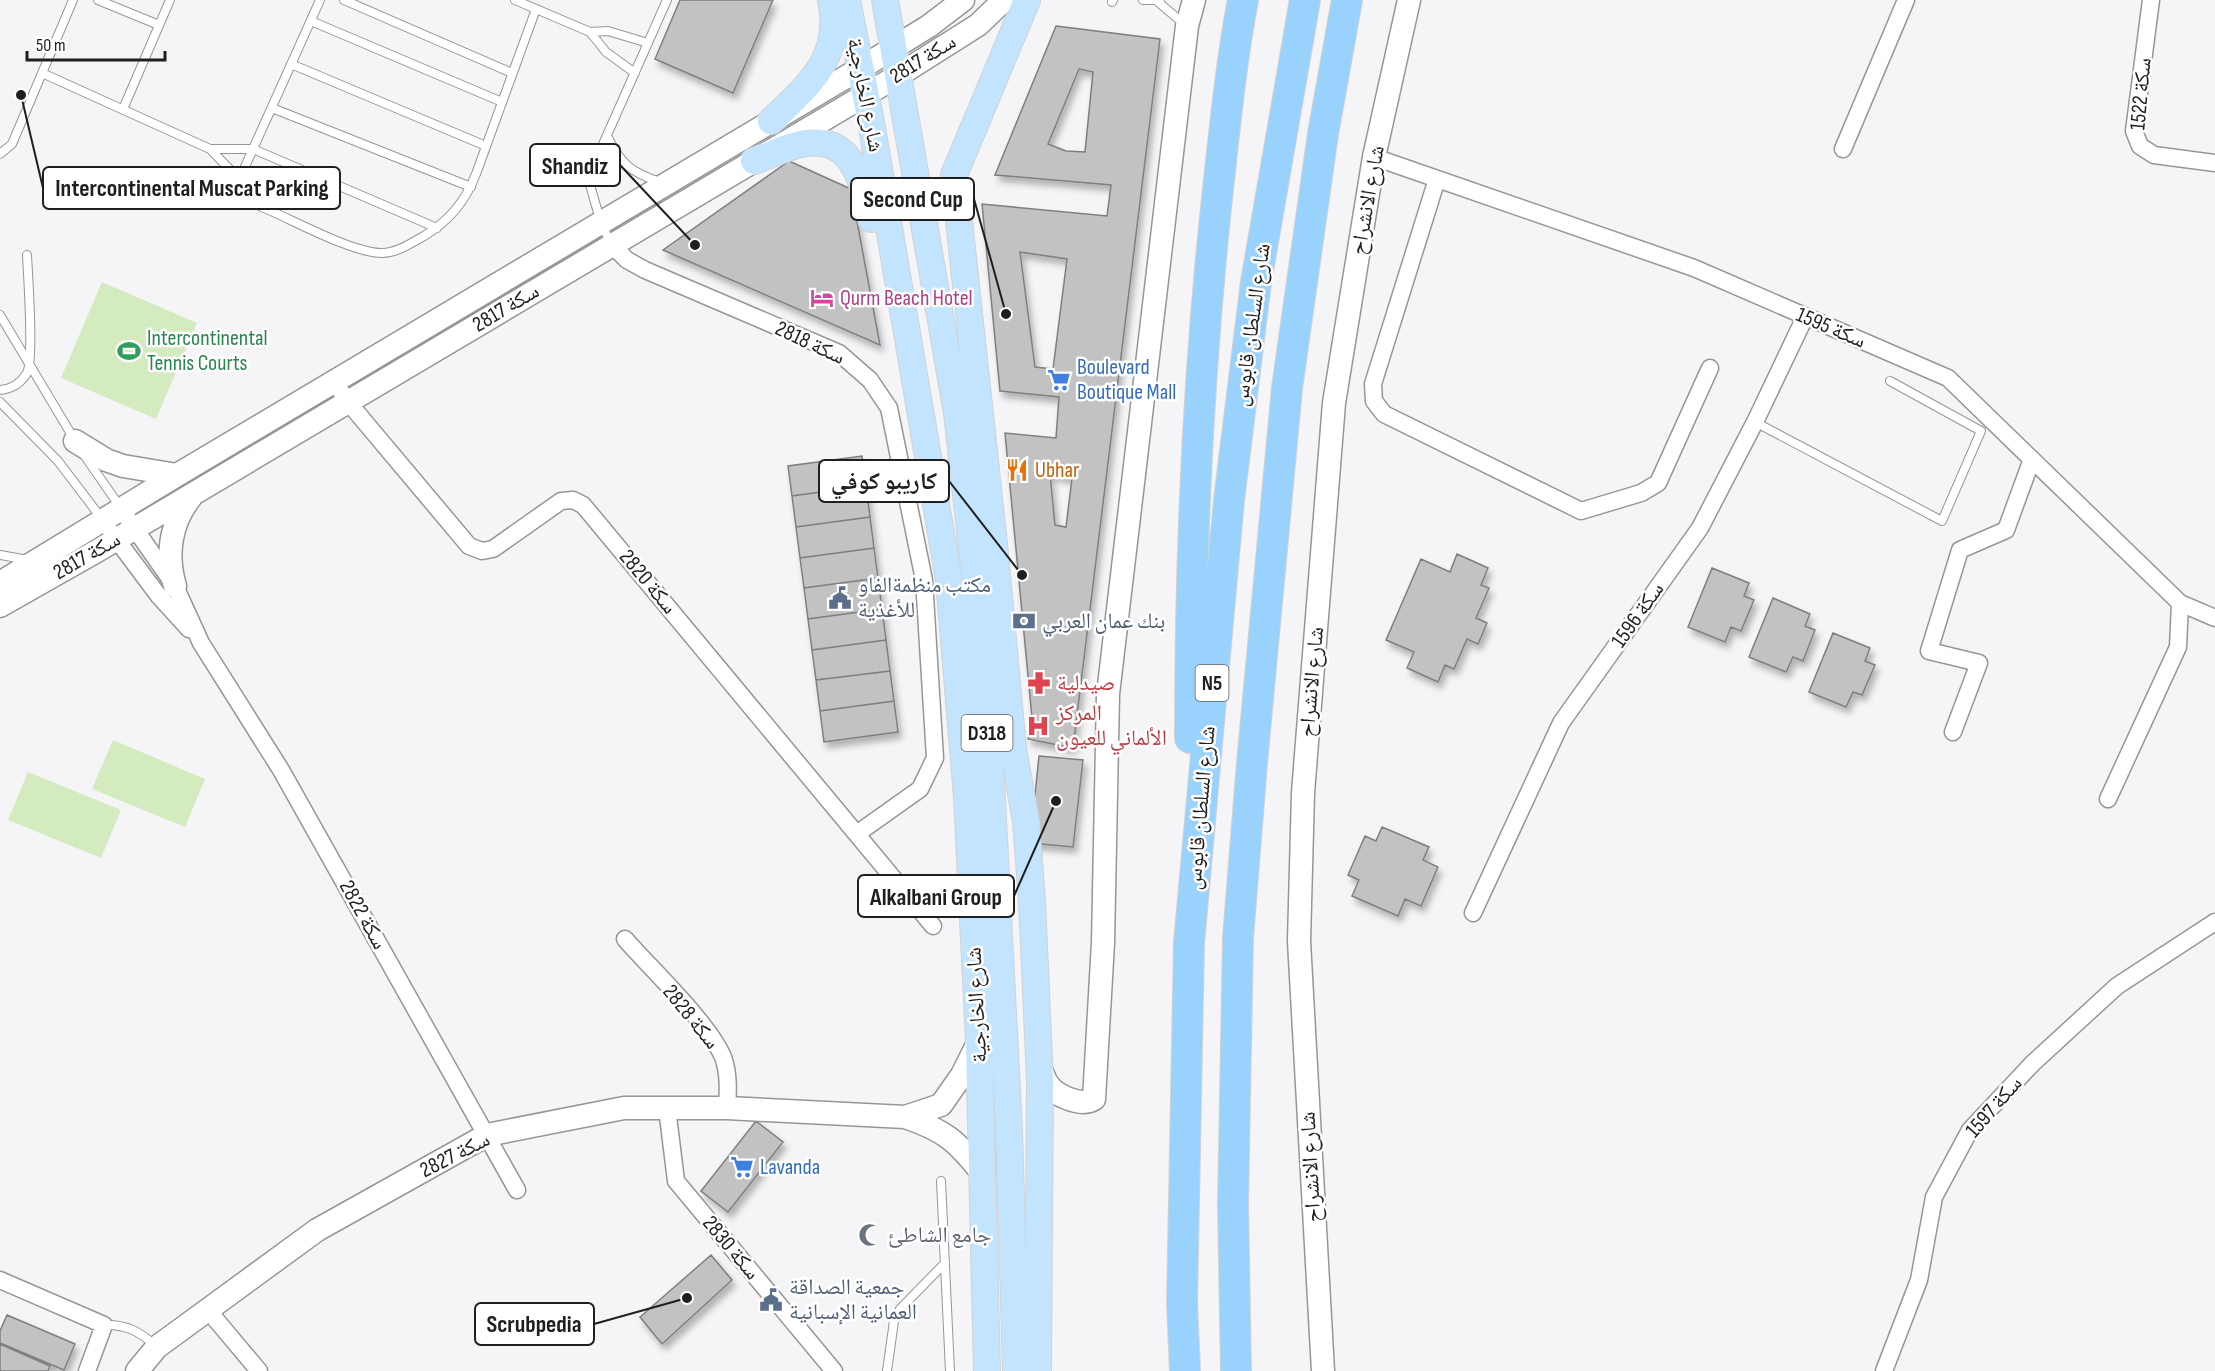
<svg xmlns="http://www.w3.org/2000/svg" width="2215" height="1371" font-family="'Sofia Sans Condensed','Noto Naskh Arabic',sans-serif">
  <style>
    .green { fill: #d4ebbf }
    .building { fill: #c2c2c3; stroke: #7f7f81; stroke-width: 1.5; fill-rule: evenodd; filter: url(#shadow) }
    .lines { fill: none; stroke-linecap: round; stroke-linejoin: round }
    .lane-casing { stroke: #969698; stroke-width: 10 }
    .street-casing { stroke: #969698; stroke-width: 19 }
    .secondary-casing { stroke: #969698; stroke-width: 25 }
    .primary-casing { stroke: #d2d2d2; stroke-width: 28 }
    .highway-casing { stroke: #d2d2d2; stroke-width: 32 }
    .lane { stroke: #fff; stroke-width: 8 }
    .street { stroke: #fff; stroke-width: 16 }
    .secondary { stroke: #fff; stroke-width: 22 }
    .primary { stroke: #c2e4fe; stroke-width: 26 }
    .highway { stroke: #9ad2fe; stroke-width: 30 }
    .labels { text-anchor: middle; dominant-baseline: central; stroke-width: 5; stroke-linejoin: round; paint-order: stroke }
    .shield { fill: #fff; stroke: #626262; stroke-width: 1.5 }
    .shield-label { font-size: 21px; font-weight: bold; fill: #1f1f1f }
    .street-label { font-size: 22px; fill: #1f1f1f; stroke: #fff }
    .hotel-label { font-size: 22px; fill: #b23c85; stroke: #fff; text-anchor: start }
    .leisure-label { font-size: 22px; fill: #27864d; stroke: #fff; text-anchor: start }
    .shop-label { font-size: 22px; fill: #366cbe; stroke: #fff; text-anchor: start }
    .food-label { font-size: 22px; fill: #c56008; stroke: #fff; text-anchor: start }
    .service-label { font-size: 22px; fill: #4e5e75; stroke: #fff; text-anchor: start }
    .health-label { font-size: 22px; fill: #be3a42; stroke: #fff; text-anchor: start }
    .worship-label { font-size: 22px; fill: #5b616d; stroke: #fff; text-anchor: start }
    .leader { fill: none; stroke: #1f1f1f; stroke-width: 2 }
    .callout-dot { fill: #1f1f1f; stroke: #fff; stroke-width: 2 }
    .callout { fill: #fff; stroke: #1f1f1f; stroke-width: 2 }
    .callout-label { font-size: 24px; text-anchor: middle; font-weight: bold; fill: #1f1f1f }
  </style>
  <defs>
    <filter id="shadow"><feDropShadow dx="3.5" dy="6" stdDeviation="3" flood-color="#0004"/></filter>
  </defs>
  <rect width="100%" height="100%" fill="#f5f5f7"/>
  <path class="green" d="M 102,282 L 197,323 L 156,419 L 61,378 Z
    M 113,740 L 205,779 L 185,827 L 92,789 Z
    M 28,772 L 121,810 L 101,858 L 8,820 Z"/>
  <path class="building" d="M 680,0 L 773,0 L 733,93 L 655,59 Z
    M 1056,26 L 1160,39 L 1073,748 L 1028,739 L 1032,718 L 1005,433 L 1056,438 L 1059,397 L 1000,391 L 982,204 L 1107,216 L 1111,185 L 995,175 ZM 1079,69 L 1093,72 L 1085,152 L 1066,151 L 1048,144 ZM 1020,252 L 1067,259 L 1053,369 L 1035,367 ZM 1050,474 L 1072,478 L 1066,527 L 1055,525 Z
    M 789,161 L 851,189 L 880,345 L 663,250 Z
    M 862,456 L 866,486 L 792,496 L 788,466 Z
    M 866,486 L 870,517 L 796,527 L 792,496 Z
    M 870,517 L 874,548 L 800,558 L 796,527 Z
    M 874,548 L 878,578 L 804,588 L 800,558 Z
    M 1457,554 L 1488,568 L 1481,585 L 1489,588 L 1476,618 L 1487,623 L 1478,644 L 1467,639 L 1454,669 L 1445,665 L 1438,682 L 1407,668 L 1414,652 L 1386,640 L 1421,559 L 1450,572 Z
    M 1712,568 L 1749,583 L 1744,596 L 1754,600 L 1741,631 L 1731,627 L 1725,642 L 1688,627 Z
    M 878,578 L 882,609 L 808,619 L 804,588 Z
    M 1773,598 L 1810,614 L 1805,626 L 1815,630 L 1803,661 L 1793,657 L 1786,672 L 1749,657 Z
    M 882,609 L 886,640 L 812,650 L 808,619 Z
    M 1833,633 L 1870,648 L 1865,661 L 1875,665 L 1862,695 L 1853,692 L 1846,707 L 1809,692 Z
    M 886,640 L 890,671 L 816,680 L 812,650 Z
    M 890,671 L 894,701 L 820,711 L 816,680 Z
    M 894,701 L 898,732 L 824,742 L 820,711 Z
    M 1039,756 L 1083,760 L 1073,847 L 1030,843 Z
    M 1382,827 L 1429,847 L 1423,860 L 1438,867 L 1421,906 L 1405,899 L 1398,916 L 1352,896 L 1359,880 L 1348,875 L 1365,836 L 1376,841 Z
    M 756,1121 L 783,1142 L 728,1212 L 701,1191 Z
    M 711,1255 L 732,1280 L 662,1344 L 640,1317 Z
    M 7,1315 L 75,1344 L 64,1370 L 0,1343 L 0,1331 Z
    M 0,1344 L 50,1366 L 48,1371 L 0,1371 Z"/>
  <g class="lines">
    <g class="lane-casing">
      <path id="lane" d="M 98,0 L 159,25
        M 320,0 L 244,169 C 241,186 247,199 262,207 C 291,219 352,253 382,253 C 397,253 411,243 424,236 C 449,221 465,202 476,174 L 536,9
        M 344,0 L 512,73
        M 515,0 L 590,32 L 608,31 L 648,43
        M 1143,0 L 1160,0
        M 1157,1 L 1184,24
        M 1112,2 L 1113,0
        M 311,21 L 502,102
        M 590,32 L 606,52 L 635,73
        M 291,64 L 486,146
        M 42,73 L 210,149 L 243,183
        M 272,108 L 471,187
        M 123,109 L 170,0
        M 607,136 C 621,164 630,172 660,182
        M 210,149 L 253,149 L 437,228
        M 0,154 L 12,144 L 73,0
        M 611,244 L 601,223 L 590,185 L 596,160 L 667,0
        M 0,315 L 74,439
        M 0,390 C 11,389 21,383 27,373 C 34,359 28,276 27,255
        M 0,402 L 58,461 L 102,519
        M 1755,422 L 1942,521 L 1981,431 L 1890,381
        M 84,455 L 121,508
        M 0,555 L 28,560
        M 941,1181 L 950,1371
        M 104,1325 C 127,1324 140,1332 157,1347
        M 887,1371 L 894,1321 L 900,1309 L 945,1263"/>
    </g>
    <g class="street-casing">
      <path id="street" d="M 2151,0 L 2134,131 L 2140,146 L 2154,155 L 2215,163
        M 1843,149 L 1906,0
        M 1374,157 L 1694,268 L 1948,378 L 2180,603 L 2215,618
        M 1437,179 L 1373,384 L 1374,401 L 1384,414 L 1581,511 L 1641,493 L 1658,483 L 1710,368
        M 612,245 L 627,260 L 645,270 L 839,353 L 870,380 L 889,408 L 924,580 L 935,758 L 920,789 L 858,833
        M 334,381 L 348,402 L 469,546 L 482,551 L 493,549 L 561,501 L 573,500 L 583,505 L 933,926
        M 121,509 L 175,586 L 201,643 L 281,770 L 517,1190
        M 111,532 L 158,595 L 189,629
        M 1953,732 L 1979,663 L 1929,651 L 1960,550 L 2006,530 L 2032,459
        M 2108,799 L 2178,647 L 2180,603
        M 1473,913 L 1561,723 L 1700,528 L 1755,422 L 1805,317
        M 625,939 C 652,970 708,1022 723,1057 C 729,1073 728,1091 727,1108
        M 667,1108 L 676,1181 L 834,1371
        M 0,1280 L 104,1325 L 87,1371
        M 207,1309 L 259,1371
        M 1884,1371 L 1919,1280 L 1934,1197 L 1970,1130 L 2033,1063 L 2117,986 L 2215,922"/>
    </g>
    <g class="secondary-casing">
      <path id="secondary" d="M 75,441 L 106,460 L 123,466 L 177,475
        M 0,583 L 177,475 L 861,68 L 929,26 L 963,0
        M 175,586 C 166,555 170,523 191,497
        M 0,606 L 97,551 L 899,75 L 978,25 L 1004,0
        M 1039,1066 C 1042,1071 1044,1078 1047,1083 C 1055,1096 1081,1107 1094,1099 L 1103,943 L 1108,694 L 1187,26 L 1194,0
        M 905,1117 L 941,1105 L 962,1075 L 979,1041
        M 137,1371 L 157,1347 L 317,1230 L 487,1135 L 624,1108 L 727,1108 L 905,1117 C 944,1130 957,1141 982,1173
        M 1323,1371 L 1299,941 L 1303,793 L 1334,403 L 1374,157 L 1409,0"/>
    </g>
    <g class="primary-casing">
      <path id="primary" d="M 847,0 L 871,122 L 949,580 L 967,797 L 979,1041 L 987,1371
        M 885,0 L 957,413 L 975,576 L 992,799 L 1009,1130 L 1016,1371
        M 1027,0 L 954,175 L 995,553 L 1013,748 L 1026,822 L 1032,901 L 1040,1081 L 1038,1371
        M 771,121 C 809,85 843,58 831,0
        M 754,161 C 771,155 789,145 807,143 C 853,137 864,184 871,219"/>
    </g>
    <g class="highway-casing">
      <path id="highway" d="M 1190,738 C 1190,555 1198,371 1218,189 C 1225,126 1231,63 1243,0
        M 1185,1371 L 1182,1303 L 1189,943 L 1229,500 L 1256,282 L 1305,0
        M 1236,1371 L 1233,1204 L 1238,938 L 1252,763 L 1287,388 L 1323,134 L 1347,0"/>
    </g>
    <use href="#lane" class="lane"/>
    <use href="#street" class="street"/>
    <use href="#secondary" class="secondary"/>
    <use href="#primary" class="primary"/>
    <use href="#highway" class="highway"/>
  </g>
  <defs>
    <g id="hotel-bare" transform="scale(1.8)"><path d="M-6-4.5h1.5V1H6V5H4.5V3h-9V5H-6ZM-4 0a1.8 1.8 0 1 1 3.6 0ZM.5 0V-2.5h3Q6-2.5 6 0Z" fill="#d1479c" stroke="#fff" stroke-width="2.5" paint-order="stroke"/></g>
    <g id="stadium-bare" transform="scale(1.8)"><path d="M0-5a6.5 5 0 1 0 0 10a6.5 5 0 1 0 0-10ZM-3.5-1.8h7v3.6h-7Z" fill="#2e9e5b" stroke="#fff" stroke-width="2.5" paint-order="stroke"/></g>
    <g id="supermarket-bare" transform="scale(1.8)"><path d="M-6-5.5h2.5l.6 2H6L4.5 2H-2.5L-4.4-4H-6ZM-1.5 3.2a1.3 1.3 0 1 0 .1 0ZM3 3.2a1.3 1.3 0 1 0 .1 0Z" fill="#3f7fe0" stroke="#fff" stroke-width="2.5" paint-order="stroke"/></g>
    <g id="restaurant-bare" transform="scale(1.8)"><path d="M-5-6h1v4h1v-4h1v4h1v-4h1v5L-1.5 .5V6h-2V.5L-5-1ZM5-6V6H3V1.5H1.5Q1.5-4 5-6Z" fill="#e8710a" stroke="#fff" stroke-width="2.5" paint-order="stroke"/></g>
    <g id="civic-bare" transform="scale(1.8)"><path d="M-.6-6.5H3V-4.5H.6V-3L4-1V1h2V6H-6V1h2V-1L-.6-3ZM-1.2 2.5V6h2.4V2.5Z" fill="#5c6f8a" stroke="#fff" stroke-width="2.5" paint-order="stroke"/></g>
    <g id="bank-bare" transform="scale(1.8)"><path d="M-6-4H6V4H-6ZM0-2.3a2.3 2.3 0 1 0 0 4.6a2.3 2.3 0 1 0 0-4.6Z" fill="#5c6f8a" stroke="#fff" stroke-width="2.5" paint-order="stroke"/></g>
    <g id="pharmacy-bare" transform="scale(1.8)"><path d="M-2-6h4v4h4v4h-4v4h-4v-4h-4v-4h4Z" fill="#e0444e" stroke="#fff" stroke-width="2.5" paint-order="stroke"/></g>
    <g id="hospital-bare" transform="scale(1.8)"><path d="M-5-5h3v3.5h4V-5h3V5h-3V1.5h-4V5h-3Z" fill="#e0444e" stroke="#fff" stroke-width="2.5" paint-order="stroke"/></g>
    <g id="mosque-bare" transform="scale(1.8)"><path d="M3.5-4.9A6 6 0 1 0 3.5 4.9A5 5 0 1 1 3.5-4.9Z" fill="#6b7280" stroke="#fff" stroke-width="2.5" paint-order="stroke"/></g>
  </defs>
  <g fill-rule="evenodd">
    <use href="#hotel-bare" x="822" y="298"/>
    <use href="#stadium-bare" x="129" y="351"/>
    <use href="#supermarket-bare" x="1059" y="380"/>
    <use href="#restaurant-bare" x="1017" y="470"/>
    <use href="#civic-bare" x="840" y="598"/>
    <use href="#bank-bare" x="1024" y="621"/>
    <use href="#pharmacy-bare" x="1039" y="683"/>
    <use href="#hospital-bare" x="1038" y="726"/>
    <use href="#supermarket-bare" x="742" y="1167"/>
    <use href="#mosque-bare" x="870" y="1235"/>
    <use href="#civic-bare" x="771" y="1300"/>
  </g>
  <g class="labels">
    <g class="shield">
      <rect x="1195.5" y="665" width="33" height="36" rx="4.5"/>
      <rect x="961.5" y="715" width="51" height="36" rx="4.5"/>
    </g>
    <g class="shield-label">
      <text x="1212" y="683">N5</text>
      <text x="987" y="733">D318</text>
    </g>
    <g class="street-label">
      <text transform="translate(923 59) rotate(-32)">سكة 2817</text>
      <text transform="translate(2141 94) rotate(-85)">سكة 1522</text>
      <text transform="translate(865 95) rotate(79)">شارع الخارجية</text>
      <text transform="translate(1368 200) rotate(-80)">شارع الانشراح</text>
      <text transform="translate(506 308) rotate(-31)">سكة 2817</text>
      <text transform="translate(1252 325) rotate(-82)">شارع السلطان قابوس</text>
      <text transform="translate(1831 328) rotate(23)">سكة 1595</text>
      <text transform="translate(810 343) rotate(25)">سكة 2818</text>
      <text transform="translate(87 556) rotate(-30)">سكة 2817</text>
      <text transform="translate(648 582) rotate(50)">سكة 2820</text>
      <text transform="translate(1638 615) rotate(-55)">سكة 1596</text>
      <text transform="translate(1312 682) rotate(-85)">شارع الانشراح</text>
      <text transform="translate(1201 808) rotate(-85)">شارع السلطان قابوس</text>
      <text transform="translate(363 915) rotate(61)">سكة 2822</text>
      <text transform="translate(977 1005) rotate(-93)">شارع الخارجية</text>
      <text transform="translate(691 1017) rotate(51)">سكة 2828</text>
      <text transform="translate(1994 1107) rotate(-49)">سكة 1597</text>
      <text transform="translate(455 1155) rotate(-27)">سكة 2827</text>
      <text transform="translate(1311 1167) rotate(-93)">شارع الانشراح</text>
      <text transform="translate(731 1248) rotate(50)">سكة 2830</text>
    </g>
    <g class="hotel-label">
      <text x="840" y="298">Qurm Beach Hotel</text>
    </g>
    <g class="leisure-label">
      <text x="147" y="338">Intercontinental<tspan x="147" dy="25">Tennis Courts</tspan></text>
    </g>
    <g class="shop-label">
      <text x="1077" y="367">Boulevard<tspan x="1077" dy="25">Boutique Mall</tspan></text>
      <text x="760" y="1167">Lavanda</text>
    </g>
    <g class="food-label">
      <text x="1035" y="470">Ubhar</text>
    </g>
    <g class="service-label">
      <text x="858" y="585">مكتب منظمةالفاو<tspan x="858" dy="25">للأغذية</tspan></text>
      <text x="1042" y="621">بنك عمان العربي</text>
      <text x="789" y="1287">جمعية الصداقة<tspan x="789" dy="25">العمانية الإسبانية</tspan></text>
    </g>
    <g class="health-label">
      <text x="1057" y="683">صيدلية</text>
      <text x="1056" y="713">المركز<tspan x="1056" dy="25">الألماني للعيون</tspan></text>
    </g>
    <g class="worship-label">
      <text x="888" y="1235">جامع الشاطئ</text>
    </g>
  </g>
  <path class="leader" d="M695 245L620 165M21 95L43 188M1006 314L974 199M1022 575L949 481M1056 801L1014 896M687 1298L594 1324"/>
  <g class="callout-dot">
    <circle cx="695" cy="245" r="6"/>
    <circle cx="21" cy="95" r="6"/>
    <circle cx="1006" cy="314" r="6"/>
    <circle cx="1022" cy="575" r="6"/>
    <circle cx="1056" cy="801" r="6"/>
    <circle cx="687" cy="1298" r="6"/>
  </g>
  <g class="callout">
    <rect x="530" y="144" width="90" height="42" rx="6"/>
    <rect x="43" y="167" width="297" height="42" rx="6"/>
    <rect x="851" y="178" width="123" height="42" rx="6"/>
    <rect x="819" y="460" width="130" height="42" rx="6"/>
    <rect x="858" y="875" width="156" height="42" rx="6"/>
    <rect x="475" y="1303" width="119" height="42" rx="6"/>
  </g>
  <g class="callout-label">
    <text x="575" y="174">Shandiz</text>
    <text x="192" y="196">Intercontinental Muscat Parking</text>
    <text x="913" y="207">Second Cup</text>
    <text x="884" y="489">كاريبو كوفي</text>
    <text x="936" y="905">Alkalbani Group</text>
    <text x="534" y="1332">Scrubpedia</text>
  </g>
  <path d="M27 51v9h138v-9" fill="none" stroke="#1f1f1f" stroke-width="3"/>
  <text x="36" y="51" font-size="18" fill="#1f1f1f" stroke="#ffffff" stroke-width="4.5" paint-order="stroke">50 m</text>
</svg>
